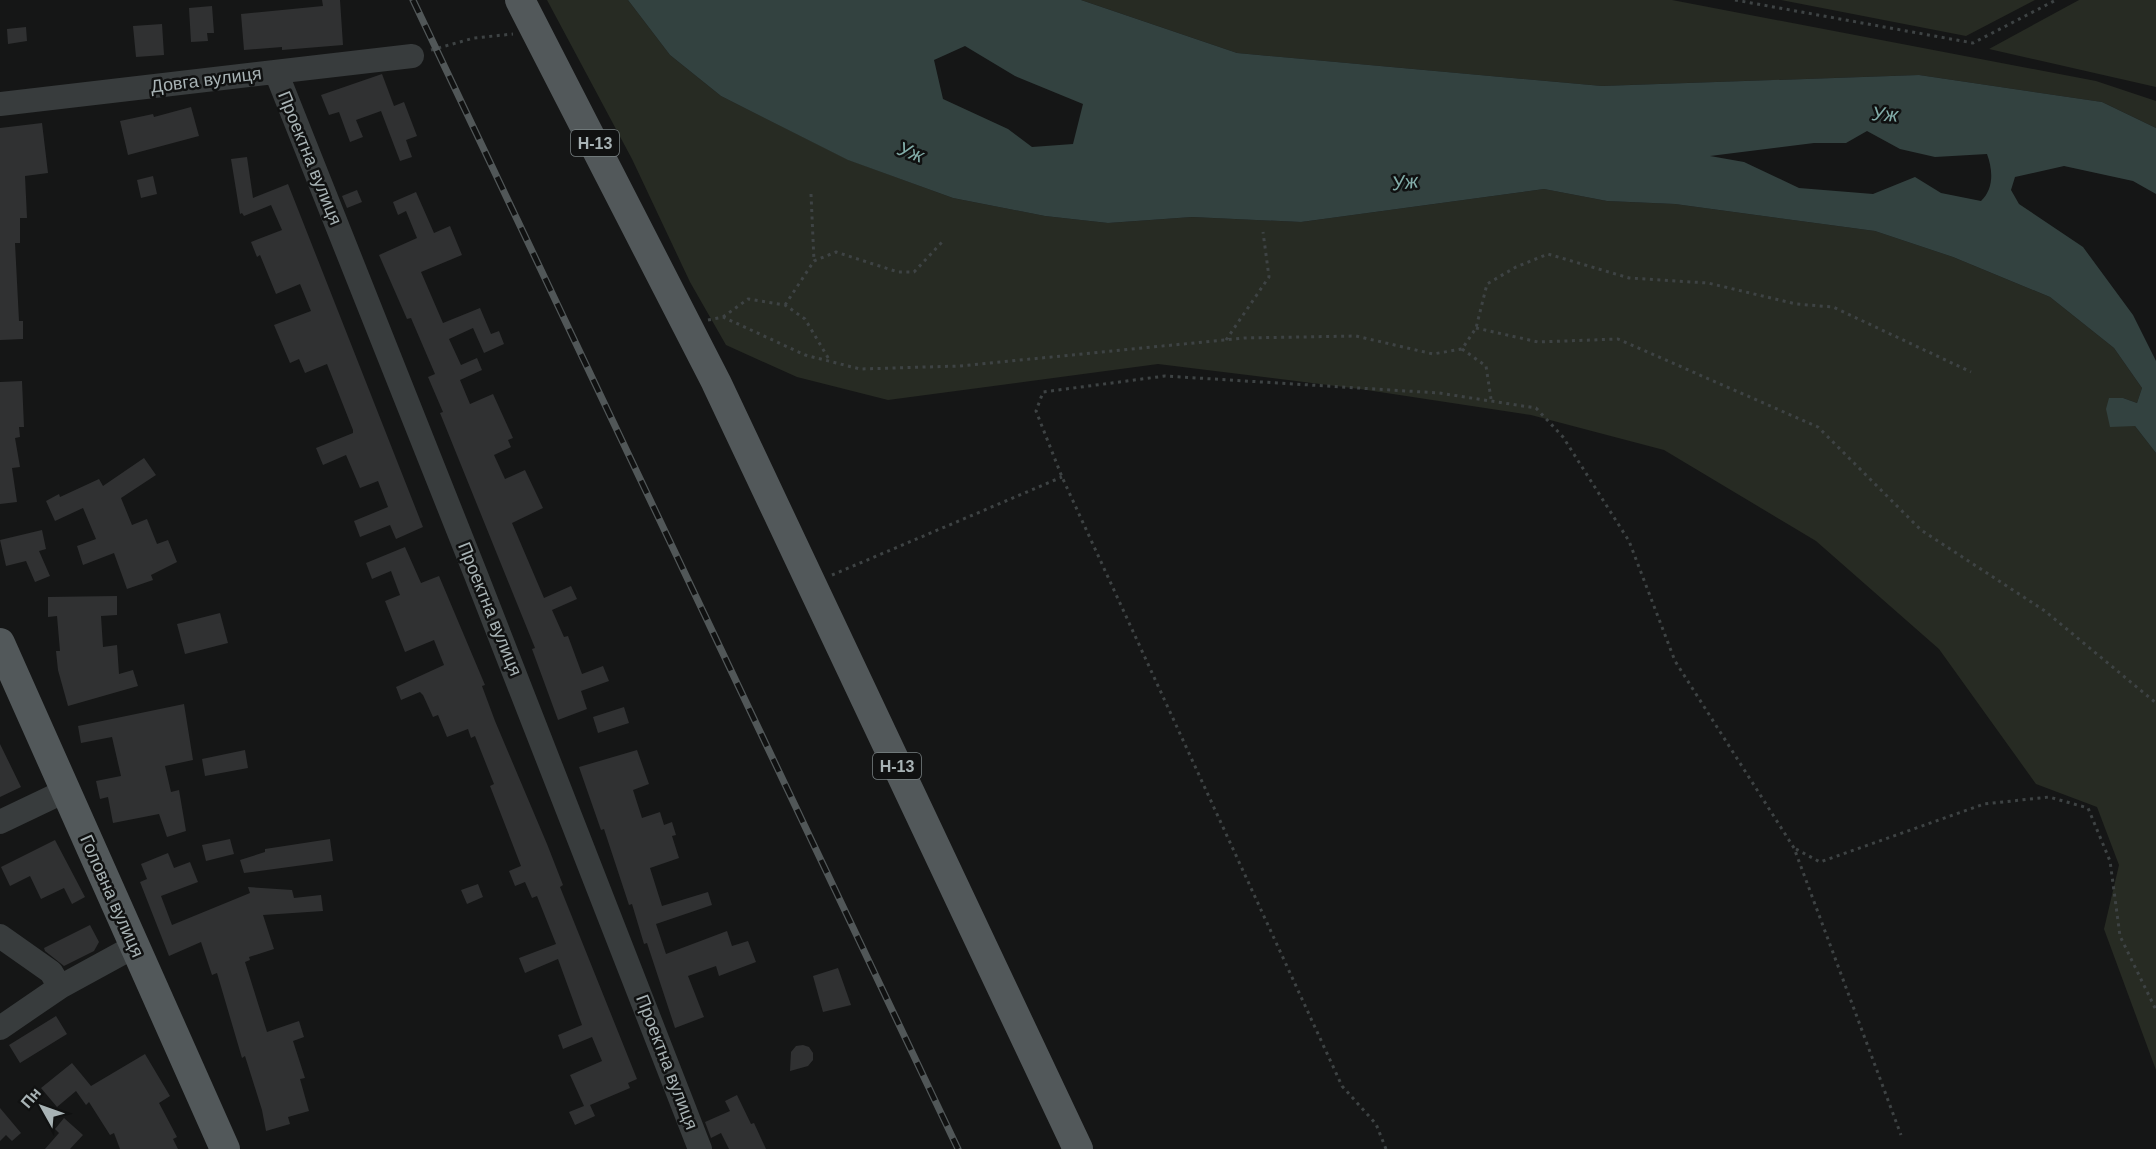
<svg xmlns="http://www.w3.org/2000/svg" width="2156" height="1149" font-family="Arial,sans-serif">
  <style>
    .green { fill: #272b23 }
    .water { fill: #334240; fill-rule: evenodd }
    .building { fill: #303132 }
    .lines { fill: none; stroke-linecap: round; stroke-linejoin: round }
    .path { stroke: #3e4344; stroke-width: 3; stroke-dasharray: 3 4.5; stroke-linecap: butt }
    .minor { stroke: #383c3d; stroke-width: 24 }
    .major { stroke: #52585a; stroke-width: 30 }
    .rail-casing { stroke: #515758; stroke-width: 7 }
    .rail { stroke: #101111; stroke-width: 4.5; stroke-dasharray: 14; stroke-linecap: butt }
    .labels { text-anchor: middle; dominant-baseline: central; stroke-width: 5; stroke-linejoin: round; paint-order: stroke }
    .shield { fill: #101111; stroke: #7a8284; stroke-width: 1.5 }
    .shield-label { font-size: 16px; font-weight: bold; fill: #a8b3b5 }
    .street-label { font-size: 18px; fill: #a8b3b5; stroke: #101111 }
    .water-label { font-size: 20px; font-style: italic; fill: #82ada9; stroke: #101111 }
  </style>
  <rect width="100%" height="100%" fill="#151616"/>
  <path class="green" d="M 547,0 L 628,0 L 670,55 L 721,96 L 849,160 L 953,198 L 1045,216 L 1108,223 L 1192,217 L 1301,222 L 1544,189 L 1607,201 L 1675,204 L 1875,231 L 1953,257 L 2050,297 L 2114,348 L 2142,388 L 2137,403 L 2123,398 L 2135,426 L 2156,453 L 2156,1070 L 2104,929 L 2119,865 L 2097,807 L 2036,784 L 1939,649 L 1816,541 L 1664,450 L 1531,415 L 1360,389 L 1158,364 L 888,400 L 797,377 L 726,345 L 690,282 L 632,159 Z
    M 1081,0 L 1672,0 L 2096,81 L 2156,101 L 2156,128 L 2102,102 L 1919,75 L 1602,86 L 1237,53 Z
    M 1781,0 L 2035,0 L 1966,36 Z
    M 2079,0 L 2156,0 L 2156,87 L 1989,49 Z"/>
  <path class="water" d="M 628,0 L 1081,0 L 1237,53 L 1602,86 L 1919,75 L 2102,102 L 2156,128 L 2156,194 L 2133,181 L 2064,166 L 2015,177 L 2011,190 L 2019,204 L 2083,247 L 2133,315 L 2156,361 L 2156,453 L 2135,426 L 2110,427 L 2106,409 L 2109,398 L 2123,398 L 2137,403 L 2142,388 L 2114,348 L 2050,297 L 1953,257 L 1875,231 L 1675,204 L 1607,201 L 1544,189 L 1301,222 L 1192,217 L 1108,223 L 1045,216 L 953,198 L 848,160 L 721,96 L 670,55 ZM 965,46 L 1015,76 L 1083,104 L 1073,144 L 1032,147 L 1008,129 L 943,99 L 934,60 ZM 1867,131 L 1900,149 L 1935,157 L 1987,154 C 1993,170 1994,189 1981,201 L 1941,193 L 1915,177 L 1873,194 L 1799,188 L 1744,162 L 1710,156 L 1814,143 L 1846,143 Z"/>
  <path class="building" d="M 322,0 L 340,0 L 343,45 L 282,50 L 282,47 L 244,50 L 241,14 L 323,6 Z
    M 212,6 L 214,33 L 207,33 L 208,41 L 191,42 L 189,8 Z
    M 162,24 L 164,55 L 136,57 L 133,26 Z
    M 26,27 L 27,41 L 8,44 L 7,29 Z
    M 382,74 L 394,106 L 404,102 L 417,136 L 406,140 L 412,157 L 400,161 L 381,111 L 356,120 L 363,137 L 350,142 L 339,112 L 329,115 L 321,95 Z
    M 191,107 L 199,136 L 128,155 L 120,121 L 153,114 L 154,117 Z
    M 42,123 L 48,173 L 25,176 L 27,218 L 20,218 L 20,243 L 15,243 L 19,321 L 23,321 L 23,339 L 0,340 L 0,128 Z
    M 247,157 L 253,198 L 288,184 L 423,527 L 396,539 L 390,525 L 360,537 L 354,521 L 388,507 L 378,481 L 360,488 L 346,455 L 323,465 L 316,448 L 353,433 L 353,430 L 327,364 L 305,373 L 299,359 L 290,363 L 274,325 L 311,311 L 300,284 L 276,294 L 260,255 L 257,257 L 251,242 L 282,230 L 271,205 L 244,216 L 242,213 L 240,214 L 231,159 Z
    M 153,176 L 157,194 L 141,198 L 137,180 Z
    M 357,190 L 362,202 L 347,208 L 342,196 Z
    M 416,192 L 434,233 L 450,226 L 462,255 L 421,272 L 443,323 L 480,308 L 491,334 L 499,331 L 504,344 L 484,353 L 473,328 L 449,339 L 461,365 L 477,358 L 482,370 L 460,380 L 470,404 L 493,394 L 513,438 L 508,440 L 511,447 L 494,455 L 505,479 L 525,470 L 543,508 L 512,523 L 544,598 L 571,586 L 577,599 L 552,610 L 564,637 L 568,636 L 582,674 L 603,666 L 609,681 L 581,691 L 587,709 L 558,720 L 532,649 L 535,648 L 440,413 L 443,412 L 428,377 L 435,374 L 411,318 L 407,319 L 379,255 L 417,238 L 406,211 L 398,215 L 393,202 Z
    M 22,381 L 24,427 L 19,427 L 20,437 L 15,438 L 20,467 L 12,468 L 17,502 L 0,504 L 0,382 Z
    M 144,458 L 156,475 L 121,498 L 132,525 L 147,519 L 157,544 L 168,540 L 177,562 L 151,575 L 153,580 L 127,589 L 114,553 L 83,565 L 77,546 L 96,539 L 83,508 L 55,521 L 46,501 L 59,494 L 60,497 L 99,479 L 103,486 Z
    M 42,530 L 46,549 L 39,551 L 50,576 L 35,582 L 26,561 L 6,566 L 0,540 Z
    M 405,547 L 421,583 L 439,576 L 485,685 L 482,686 L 495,721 L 547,844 L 563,885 L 560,887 L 637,1079 L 628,1083 L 630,1088 L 590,1105 L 595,1116 L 575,1125 L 569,1112 L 584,1106 L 570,1075 L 602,1061 L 592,1037 L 563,1049 L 558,1035 L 582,1025 L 558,959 L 525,973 L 519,958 L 556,944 L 537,896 L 532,898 L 525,882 L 515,886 L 509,871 L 521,866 L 490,786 L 494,784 L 475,736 L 471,738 L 468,729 L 447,737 L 438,715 L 433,717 L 423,695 L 420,692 L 401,700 L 396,687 L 444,665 L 434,640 L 405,652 L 385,601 L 400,595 L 391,571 L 372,579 L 366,563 Z
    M 117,596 L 117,615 L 101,616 L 103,647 L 117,645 L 119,674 L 133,670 L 138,686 L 68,706 L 58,670 L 56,651 L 60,651 L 57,616 L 48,617 L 48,597 Z
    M 220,613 L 228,643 L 185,654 L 177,624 Z
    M 184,704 L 193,760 L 165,766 L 171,792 L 179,790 L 186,831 L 167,837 L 159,814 L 113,823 L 108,797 L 100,799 L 96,781 L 121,776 L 112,737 L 81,743 L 78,726 Z
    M 624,707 L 629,723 L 598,733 L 593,717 Z
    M 0,744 L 21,787 L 0,797 Z
    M 245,750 L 248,768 L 205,776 L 202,759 Z
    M 637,750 L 649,784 L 633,790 L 642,818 L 660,812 L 664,825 L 672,822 L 676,835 L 672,836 L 679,858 L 650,868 L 662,906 L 708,892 L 712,905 L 656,924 L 666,954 L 727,931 L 732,946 L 748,941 L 756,962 L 719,976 L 716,966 L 688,976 L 704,1017 L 675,1028 L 647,943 L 644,944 L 632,904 L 629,905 L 604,829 L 601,830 L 579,767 Z
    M 230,839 L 234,854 L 206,861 L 202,845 Z
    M 330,839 L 333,861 L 244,873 L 240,860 L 265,852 L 265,849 Z
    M 55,840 L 85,897 L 72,904 L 64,888 L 41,899 L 30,876 L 10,886 L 1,867 Z
    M 168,853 L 174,868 L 190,862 L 198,882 L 161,896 L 172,925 L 250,893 L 248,887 L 292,890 L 294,898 L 321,895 L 323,911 L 263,915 L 274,949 L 249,957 L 250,960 L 245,962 L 267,1032 L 299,1021 L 304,1037 L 293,1041 L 305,1078 L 300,1079 L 309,1111 L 288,1117 L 290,1124 L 266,1131 L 262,1110 L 245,1056 L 242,1058 L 217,973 L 212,975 L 201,942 L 169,956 L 140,882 L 147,879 L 141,864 Z
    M 478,884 L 483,897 L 467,904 L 461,890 Z
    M 90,925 L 99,942 L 94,951 L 64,966 L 45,951 L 44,948 Z
    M 838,968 L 851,1005 L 823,1012 L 813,976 Z
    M 56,1016 L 67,1034 L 20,1063 L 9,1045 Z
    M 803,1045 L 809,1047 L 813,1053 L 813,1060 L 808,1066 L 790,1071 L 791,1052 L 796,1046 Z
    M 145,1054 L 170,1096 L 159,1103 L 177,1137 L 173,1139 L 178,1149 L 120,1149 L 114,1133 L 110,1135 L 89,1102 L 86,1105 L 76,1091 L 57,1107 L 41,1088 L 72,1063 L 91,1086 Z
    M 737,1095 L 751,1124 L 754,1123 L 766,1149 L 729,1149 L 721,1133 L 711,1138 L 705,1122 L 730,1111 L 725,1101 Z
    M 0,1108 L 21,1133 L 12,1141 L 6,1135 L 0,1141 Z
    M 64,1118 L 83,1135 L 70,1149 L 45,1149 L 59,1133 L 55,1129 Z"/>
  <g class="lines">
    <path class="path" d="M 1735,0 L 1973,43 L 2056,0
      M 431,50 L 474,38 L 513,34
      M 811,194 L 814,261
      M 785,305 L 814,261 L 836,252 L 898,272 L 914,272 L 943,241
      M 723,317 L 748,299 L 785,305 L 805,319 L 830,361
      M 708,320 L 723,317 L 805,355 L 860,369 L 960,366 L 1244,338 L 1356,336 L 1433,354 L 1462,349 L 1476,328 L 1487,284 L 1516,267 L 1548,254 L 1629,278 L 1708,283 L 1796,304 L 1833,307 L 1971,372
      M 1476,328 L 1538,342 L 1618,339 L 1818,427 L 1921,530 L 2045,611 L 2156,703
      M 1226,340 L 1269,277 L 1263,232
      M 1462,349 L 1486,366 L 1491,399
      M 832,575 L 1062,477
      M 1796,849 L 1820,862 L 1984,804 L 2049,797 L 2088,808 L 2110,861 L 2120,936 L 2156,1010
      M 1386,1149 L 1376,1124 L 1342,1086 L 1062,477 L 1036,411 L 1043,392 L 1165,376 L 1439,393 L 1536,408 L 1563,437 L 1629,541 L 1675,661 L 1794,848 L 1901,1135"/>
    <path class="minor" d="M 276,72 L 476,575 L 700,1149
      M 0,104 L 412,56
      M 0,822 L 65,791
      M 0,936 L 51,972 L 60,987
      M 0,1028 L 60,987 L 135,946"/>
    <path class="major" d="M 520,0 L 716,382 L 1078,1149
      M 0,643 L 225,1149"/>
    <g class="rail-casing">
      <path id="rail" d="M 413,0 L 958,1149"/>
    </g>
    <use href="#rail" class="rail"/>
  </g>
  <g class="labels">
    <g class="shield">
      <rect x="571" y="130" width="48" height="26" rx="4.5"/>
      <rect x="873" y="753" width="48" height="26" rx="4.5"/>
    </g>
    <g class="shield-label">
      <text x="595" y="143">Н-13</text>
      <text x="897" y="766">Н-13</text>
    </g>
    <g class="street-label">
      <text transform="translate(206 80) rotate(-7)">Довга вулиця</text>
      <text transform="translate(310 158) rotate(68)">Проектна вулиця</text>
      <text transform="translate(490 609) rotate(68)">Проектна вулиця</text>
      <text transform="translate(112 896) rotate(66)">Головна вулиця</text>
      <text transform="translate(667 1062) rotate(69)">Проектна вулиця</text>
    </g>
    <g class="water-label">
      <text transform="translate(1885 114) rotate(3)">Уж</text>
      <text transform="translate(911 152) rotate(20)">Уж</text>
      <text transform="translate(1405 182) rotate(-7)">Уж</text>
    </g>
  </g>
  <g transform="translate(42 1107) rotate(310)" stroke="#101111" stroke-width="4.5" paint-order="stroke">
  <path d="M0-4.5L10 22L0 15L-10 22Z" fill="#a8b3b5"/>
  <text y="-9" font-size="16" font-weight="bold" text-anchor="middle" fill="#a8b3b5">Пн</text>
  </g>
</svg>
